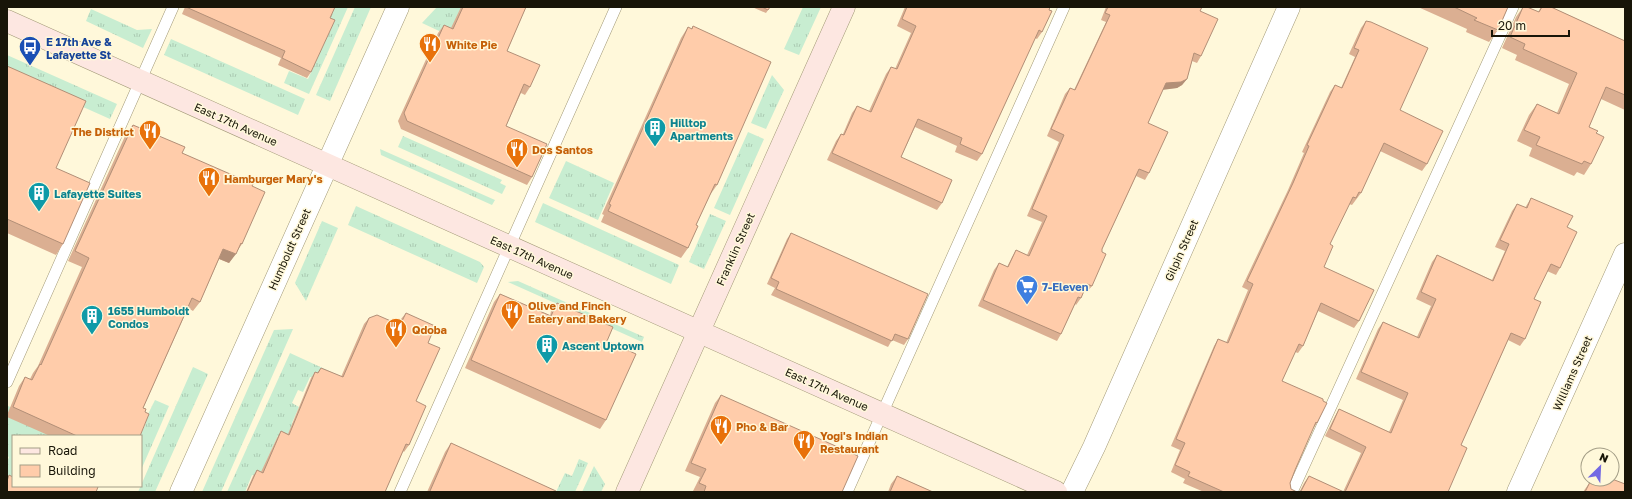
<svg xmlns="http://www.w3.org/2000/svg" width="1632" height="499" font-family="'Golos Text',sans-serif">
  <style>
    .grass { fill: url(#grass-tufts) }
    .lines { fill: none; stroke-linecap: round; stroke-linejoin: round }
    .lane-casing { stroke: #a39a78; stroke-width: 12 }
    .street-casing { stroke: #a39a78; stroke-width: 23 }
    .secondary-casing { stroke: #a39a78; stroke-width: 23 }
    .lane { stroke: #fff; stroke-width: 11 }
    .street { stroke: #fff; stroke-width: 22 }
    .secondary { stroke: #fde7e1; stroke-width: 22 }
    .wall { fill: #dbaf92 }
    .shaded-wall { fill: #b28f77 }
    .building { fill: #fca; stroke: #b28f77 }
    .labels { text-anchor: middle; dominant-baseline: central; stroke-width: 3; stroke-linejoin: round; paint-order: stroke }
    .transit-label { font-size: 11px; font-weight: bold; fill: #164399; stroke: #fff8da; text-anchor: start }
    .food-label { font-size: 11px; font-weight: bold; fill: #c56008; stroke: #fff8da; text-anchor: start }
    .culture-label { font-size: 11px; font-weight: bold; fill: #0d838f; stroke: #fff8da; text-anchor: start }
    .street-label { font-size: 11px; fill: #181508; stroke: #fff8da }
    .shop-label { font-size: 11px; font-weight: bold; fill: #366cbe; stroke: #fff8da; text-anchor: start }
  </style>
  <defs>
    <pattern id="grass-tufts" width="24" height="20" patternUnits="userSpaceOnUse"><rect width="24" height="20" fill="#c8edd1"/><path d="M3 7l-1-3M5 7V3M7 7l1-3M15 17l-1-3M17 17v-4M19 17l1-3" fill="none" stroke="#abcab2"/></pattern>
  </defs>
  <rect width="100%" height="100%" fill="#fff8da"/>
  <path class="grass" d="M 332,7 L 348,7 L 309,94 L 284,83 L 289,71 L 308,79 L 332,26 L 326,23 Z
    M 355,7 L 371,7 L 330,101 L 316,95 Z
    M 437,7 L 460,7 L 464,9 L 452,37 L 422,23 Z
    M 803,7 L 821,7 L 799,55 L 784,49 Z
    M 91,9 L 137,30 L 152,29 L 143,48 L 86,21 Z
    M 171,39 L 305,99 L 298,115 L 164,55 Z
    M 7,55 L 117,104 L 110,119 L 7,73 Z
    M 772,75 L 784,90 L 766,129 L 751,123 Z
    M 748,132 L 764,139 L 730,215 L 714,208 Z
    M 403,136 L 502,180 L 500,183 L 506,186 L 502,194 L 398,147 Z
    M 380,149 L 495,200 L 492,205 L 381,155 Z
    M 566,161 L 614,183 L 598,220 L 549,198 Z
    M 543,203 L 679,265 L 671,284 L 535,222 Z
    M 356,206 L 480,262 L 484,267 L 477,283 L 348,225 Z
    M 710,214 L 726,221 L 704,269 L 689,262 Z
    M 322,221 L 338,228 L 306,301 L 295,283 Z
    M 518,281 L 644,337 L 642,342 L 508,282 Z
    M 293,329 L 221,492 L 202,492 L 274,330 Z
    M 290,353 L 353,382 L 310,377 L 303,392 L 298,390 L 292,403 L 299,407 L 292,423 L 334,442 L 316,453 L 278,436 L 271,451 L 277,454 L 258,477 L 252,475 L 245,492 L 227,492 Z
    M 193,367 L 208,374 L 155,492 L 138,492 Z
    M 155,400 L 169,406 L 141,470 L 140,436 L 146,423 L 142,421 L 148,414 Z
    M 8,406 L 31,417 L 60,436 L 13,436 L 13,486 L 7,492 L 7,462 L 9,457 L 7,456 Z
    M 579,459 L 588,463 L 575,492 L 556,492 L 565,473 L 572,476 Z
    M 594,466 L 605,484 L 601,492 L 582,492 Z"/>
  <g class="lines">
    <g class="lane-casing">
      <path id="lane" d="M 7,382 L 173,7
        M 400,492 L 616,7
        M 847,492 L 1064,7
        M 1292,492 L 1513,7"/>
    </g>
    <g class="street-casing">
      <path id="street" d="M 181,492 L 398,7
        M 1072,492 L 1094,447 L 1289,7
        M 1518,492 L 1625,254"/>
    </g>
    <g class="secondary-casing">
      <path id="secondary" d="M 7,21 L 1056,492
        M 627,492 L 844,7"/>
    </g>
    <use href="#lane" class="lane"/>
    <use href="#street" class="street"/>
    <use href="#secondary" class="secondary"/>
  </g>
  <path class="wall" d="M 185,7 L 335,7 L 330,18 L 311,72 L 307,78 L 278,65 L 281,58 L 182,14 Z
    M 461,7 L 526,7 L 507,51 L 530,87 L 525,95 L 521,93 L 506,126 L 532,177 L 527,185 L 401,129 L 398,121 L 438,33 L 444,25 L 451,28 Z
    M 752,7 L 770,7 L 766,13 Z
    M 905,7 L 1050,7 L 1042,32 L 1037,39 L 1035,38 L 982,154 L 977,161 L 955,152 L 957,146 L 915,127 L 901,157 L 942,203 L 937,210 L 827,160 L 836,141 L 841,134 L 843,134 L 852,113 L 857,106 L 869,111 L 886,74 L 891,67 L 895,69 L 911,33 L 897,26 Z
    M 1106,7 L 1202,7 L 1200,11 L 1201,56 L 1197,63 L 1192,61 L 1187,79 L 1182,85 L 1177,88 L 1163,89 L 1148,123 L 1149,173 L 1145,180 L 1136,176 L 1102,249 L 1092,286 L 1087,292 L 1084,291 L 1081,298 L 1076,305 L 1075,304 L 1061,334 L 1057,341 L 978,306 L 994,270 L 999,263 L 1007,267 L 1012,257 L 1016,250 L 1027,255 L 1042,222 L 1027,216 L 1059,142 L 1047,136 L 1065,94 L 1070,88 L 1074,90 L 1106,22 L 1101,20 Z
    M 1418,7 L 1508,7 L 1498,30 L 1489,42 L 1466,32 L 1467,29 Z
    M 1523,7 L 1527,7 L 1538,12 L 1541,7 L 1551,7 L 1625,41 L 1625,110 L 1601,99 L 1589,127 L 1596,133 L 1591,164 L 1584,175 L 1577,172 L 1574,176 L 1529,156 L 1532,148 L 1517,141 L 1529,115 L 1537,104 L 1557,113 L 1569,84 L 1515,60 L 1517,55 L 1502,48 L 1516,17 Z
    M 1366,21 L 1400,110 L 1427,164 L 1422,171 L 1380,151 L 1361,193 L 1352,205 L 1349,204 L 1330,244 L 1324,267 L 1359,321 L 1354,328 L 1318,311 L 1303,346 L 1298,353 L 1295,352 L 1282,381 L 1317,423 L 1312,430 L 1295,470 L 1290,483 L 1291,489 L 1297,492 L 1204,492 L 1183,483 L 1185,479 L 1171,472 L 1180,450 L 1171,446 L 1214,346 L 1218,339 L 1226,343 L 1248,290 L 1242,287 L 1288,190 L 1304,153 L 1302,152 L 1330,92 L 1335,85 L 1341,88 L 1355,57 L 1349,54 L 1361,28 Z
    M 693,26 L 717,185 L 710,195 L 696,225 L 688,248 L 681,258 L 601,222 L 604,215 L 602,214 L 681,38 L 688,27 L 691,29 Z
    M 7,66 L 56,168 L 63,244 L 56,255 L 7,233 Z
    M 133,125 L 182,153 L 252,186 L 242,244 L 229,263 L 219,259 L 200,302 L 193,311 L 188,308 L 143,408 L 145,412 L 140,436 L 50,436 L 7,417 L 7,415 L 19,386 L 25,377 L 30,379 L 33,373 L 38,366 L 82,267 L 68,261 L 126,134 Z
    M 1531,198 L 1567,227 L 1560,268 L 1556,275 L 1547,271 L 1534,299 L 1525,339 L 1520,346 L 1508,340 L 1461,445 L 1448,492 L 1297,492 L 1300,491 L 1304,483 L 1309,476 L 1343,492 L 1361,453 L 1325,436 L 1335,416 L 1339,409 L 1389,432 L 1403,400 L 1356,379 L 1378,329 L 1383,322 L 1417,337 L 1431,306 L 1416,299 L 1432,262 L 1437,255 L 1492,280 L 1505,251 L 1495,247 L 1512,211 L 1517,204 L 1525,208 Z
    M 791,233 L 908,339 L 904,345 L 892,340 L 888,347 L 771,295 L 775,288 L 767,284 L 787,239 Z
    M 500,294 L 550,316 L 551,311 L 557,303 L 607,341 L 606,420 L 600,429 L 465,368 L 494,302 Z
    M 406,313 L 428,343 L 416,401 L 409,445 L 404,452 L 403,451 L 385,492 L 246,492 L 253,476 L 257,470 L 261,472 L 277,438 L 281,431 L 288,434 L 311,378 L 315,372 L 317,373 L 321,368 L 341,377 L 364,324 L 369,318 L 399,325 L 401,319 Z
    M 721,395 L 842,492 L 695,492 L 693,491 L 700,477 L 685,471 L 715,403 Z
    M 451,443 L 556,492 L 427,492 L 445,452 Z
    M 897,476 L 933,492 L 888,492 L 891,484 Z
    M 1598,479 L 1612,479 L 1625,492 L 1583,492 L 1590,482 L 1595,484 Z"/>
  <path class="shaded-wall" d="M 1187,79 L 1182,85 L 1177,88 L 1162,90 L 1166,83 Z
    M 223,249 L 236,254 L 229,263 L 217,258 Z"/>
  <path class="building" d="M 187,7 L 335,7 L 330,18 L 335,20 L 311,72 L 282,58 L 285,51 L 186,7 Z
    M 463,7 L 526,7 L 507,51 L 540,65 L 530,87 L 524,84 L 506,126 L 547,144 L 532,177 L 407,121 L 404,113 L 444,25 L 453,29 Z
    M 762,7 L 770,7 L 768,10 Z
    M 907,7 L 1050,7 L 1049,10 L 1052,11 L 1042,32 L 1039,30 L 982,154 L 960,144 L 962,138 L 918,119 L 901,157 L 952,180 L 942,203 L 832,153 L 841,134 L 844,135 L 857,106 L 871,112 L 891,67 L 897,69 L 916,26 L 902,19 Z
    M 1108,7 L 1202,7 L 1200,11 L 1218,19 L 1201,56 L 1194,53 L 1187,79 L 1181,82 L 1166,83 L 1148,123 L 1168,132 L 1149,173 L 1139,169 L 1102,249 L 1102,252 L 1106,254 L 1092,286 L 1087,284 L 1081,298 L 1078,297 L 1061,334 L 983,300 L 999,263 L 1008,267 L 1016,250 L 1029,256 L 1047,216 L 1032,209 L 1064,135 L 1051,129 L 1070,88 L 1075,90 L 1110,15 L 1105,13 Z
    M 1454,7 L 1508,7 L 1498,30 L 1474,20 L 1477,18 Z
    M 1523,7 L 1527,7 L 1539,12 L 1542,7 L 1551,7 L 1625,41 L 1625,95 L 1606,87 L 1589,127 L 1598,131 L 1596,133 L 1604,137 L 1591,164 L 1584,161 L 1582,164 L 1536,145 L 1540,137 L 1524,130 L 1537,104 L 1559,114 L 1577,73 L 1523,49 L 1525,44 L 1510,37 Z
    M 1366,21 L 1371,22 L 1428,48 L 1400,110 L 1443,131 L 1427,164 L 1384,143 L 1361,193 L 1359,192 L 1356,198 L 1353,197 L 1330,244 L 1333,246 L 1324,267 L 1374,290 L 1359,321 L 1321,303 L 1303,346 L 1299,344 L 1282,381 L 1323,399 L 1323,401 L 1327,403 L 1317,423 L 1316,422 L 1295,470 L 1290,483 L 1291,489 L 1297,492 L 1224,492 L 1188,476 L 1190,472 L 1175,465 L 1185,443 L 1176,439 L 1218,339 L 1228,343 L 1253,284 L 1247,281 L 1293,183 L 1309,146 L 1307,145 L 1335,85 L 1342,88 L 1359,50 L 1354,48 Z
    M 693,26 L 771,62 L 717,185 L 715,184 L 696,225 L 698,226 L 688,248 L 608,211 L 611,205 L 609,204 L 688,27 L 692,29 Z
    M 7,66 L 86,101 L 56,168 L 90,183 L 63,244 L 7,219 Z
    M 133,125 L 185,147 L 182,153 L 253,184 L 252,186 L 265,192 L 242,244 L 241,243 L 236,254 L 223,249 L 200,302 L 192,298 L 143,408 L 146,409 L 145,412 L 149,414 L 140,436 L 77,436 L 13,407 L 25,377 L 32,380 L 40,364 L 41,365 L 89,258 L 75,251 Z
    M 1531,198 L 1573,216 L 1567,227 L 1577,232 L 1560,268 L 1551,264 L 1534,299 L 1541,302 L 1525,339 L 1511,333 L 1461,445 L 1467,448 L 1448,492 L 1345,492 L 1366,447 L 1330,429 L 1339,409 L 1391,433 L 1408,393 L 1361,372 L 1383,322 L 1419,338 L 1436,299 L 1421,292 L 1437,255 L 1493,281 L 1509,244 L 1500,240 L 1517,204 L 1527,208 Z
    M 791,233 L 928,294 L 908,339 L 895,334 L 892,341 L 776,289 L 779,282 L 771,278 Z
    M 500,294 L 551,316 L 557,303 L 613,327 L 607,341 L 636,354 L 606,420 L 471,360 Z
    M 406,313 L 435,326 L 428,343 L 440,348 L 416,401 L 426,406 L 409,445 L 406,444 L 385,492 L 247,492 L 257,470 L 263,473 L 281,431 L 289,435 L 315,372 L 318,373 L 321,368 L 343,377 L 369,318 L 377,315 L 400,325 Z
    M 721,395 L 858,456 L 842,492 L 704,492 L 706,486 L 699,483 L 706,469 L 691,463 Z
    M 451,443 L 556,491 L 556,492 L 432,492 L 430,491 Z
    M 9,475 L 13,477 L 13,486 L 95,486 L 98,487 L 96,492 L 7,492 L 7,481 Z
    M 897,476 L 933,492 L 890,492 Z
    M 1309,476 L 1344,492 L 1297,492 L 1301,491 Z
    M 1600,479 L 1612,479 L 1625,484 L 1625,492 L 1585,492 L 1590,482 L 1597,485 Z"/>
  <defs>
    <g id="restaurant-pin" transform="scale(1.15)"><path d="M0 17L-7.5 6A9.5 9.5 0 1 1 7.5 6Z" fill="#e8710a" stroke="#fff8da"/><path d="M-5-6h1v4h1v-4h1v4h1v-4h1v5L-1.5 .5V6h-2V.5L-5-1ZM5-6V6H3V1.5H1.5Q1.5-4 5-6Z" fill="#fff"/></g>
    <g id="bus-pin" transform="scale(1.15)"><path d="M0 17L-7.5 6A9.5 9.5 0 1 1 7.5 6Z" fill="#1a4fb4" stroke="#fff8da"/><path d="M-5-6H5V4H4V6H2V4H-2V6H-4V4H-5ZM-3.5-4V0h7V-4ZM-3.5 1.2v1.5H-2V1.2ZM2 1.2v1.5H3.5V1.2Z" fill="#fff"/></g>
    <g id="building-pin" transform="scale(1.15)"><path d="M0 17L-7.5 6A9.5 9.5 0 1 1 7.5 6Z" fill="#0f9aa8" stroke="#fff8da"/><path d="M-4-6H4V6H1V3H-1V6H-4ZM-2.5-4.3h1.7v1.8h-1.7ZM.8-4.3h1.7v1.8H.8ZM-2.5-1h1.7V.8h-1.7ZM.8-1h1.7V.8H.8Z" fill="#fff"/></g>
    <g id="supermarket-pin" transform="scale(1.15)"><path d="M0 17L-7.5 6A9.5 9.5 0 1 1 7.5 6Z" fill="#3f7fe0" stroke="#fff8da"/><path d="M-6-5.5h2.5l.6 2H6L4.5 2H-2.5L-4.4-4H-6ZM-1.5 3.2a1.3 1.3 0 1 0 .1 0ZM3 3.2a1.3 1.3 0 1 0 .1 0Z" fill="#fff"/></g>
  </defs>
  <g fill-rule="evenodd">
    <use href="#restaurant-pin" x="430" y="44"/>
    <use href="#bus-pin" x="30" y="47"/>
    <use href="#building-pin" x="655" y="128"/>
    <use href="#restaurant-pin" x="150" y="131"/>
    <use href="#restaurant-pin" x="517" y="149"/>
    <use href="#restaurant-pin" x="209" y="178"/>
    <use href="#building-pin" x="39" y="193"/>
    <use href="#supermarket-pin" x="1027" y="286"/>
    <use href="#restaurant-pin" x="512" y="311"/>
    <use href="#building-pin" x="92" y="316"/>
    <use href="#restaurant-pin" x="396" y="329"/>
    <use href="#building-pin" x="547" y="345"/>
    <use href="#restaurant-pin" x="721" y="426"/>
    <use href="#restaurant-pin" x="804" y="441"/>
  </g>
  <g class="labels">
    <g class="transit-label">
      <text x="46" y="41">E 17th Ave &amp;<tspan x="46" dy="13">Lafayette St</tspan></text>
    </g>
    <g class="food-label">
      <text x="446" y="44">White Pie</text>
      <text x="134" y="131" text-anchor="end">The District</text>
      <text x="532" y="149">Dos Santos</text>
      <text x="224" y="178">Hamburger Mary's</text>
      <text x="528" y="305">Olive and Finch<tspan x="528" dy="13">Eatery and Bakery</tspan></text>
      <text x="412" y="329">Qdoba</text>
      <text x="736" y="426">Pho &amp; Bar</text>
      <text x="820" y="435">Yogi's Indian<tspan x="820" dy="13">Restaurant</tspan></text>
    </g>
    <g class="culture-label">
      <text x="670" y="122">Hilltop<tspan x="670" dy="13">Apartments</tspan></text>
      <text x="54" y="193">Lafayette Suites</text>
      <text x="108" y="310">1655 Humboldt<tspan x="108" dy="13">Condos</tspan></text>
      <text x="562" y="345">Ascent Uptown</text>
    </g>
    <g class="street-label">
      <text transform="translate(236 124) rotate(24)">East 17th Avenue</text>
      <text transform="translate(289 249) rotate(-66)">Humboldt Street</text>
      <text transform="translate(735 249) rotate(-66)">Franklin Street</text>
      <text transform="translate(1181 250) rotate(-66)">Gilpin Street</text>
      <text transform="translate(532 257) rotate(24)">East 17th Avenue</text>
      <text transform="translate(1572 373) rotate(-66)">Williams Street</text>
      <text transform="translate(827 389) rotate(24)">East 17th Avenue</text>
    </g>
    <g class="shop-label">
      <text x="1042" y="286">7-Eleven</text>
    </g>
  </g>
  <rect width="1632" height="499" fill="none" stroke="#181508" stroke-width="16"/>
  <rect x="12" y="435" width="130" height="52" fill="#fff8da" stroke="#a39d86"/>
  <rect x="20" y="448" width="20" height="6" fill="#fde7e1" stroke="#a39d86"/>
  <text x="48" y="455" font-size="12" fill="#181508">Road</text>
  <rect x="20" y="465" width="20" height="12" fill="#ffccaa" stroke="#a39d86"/>
  <text x="48" y="475" font-size="12" fill="#181508">Building</text>
  <g transform="translate(1600 467) rotate(24)"><circle r="19" fill="#fff8da" stroke="#a39d86"/>
  <path d="M0-3L7 15L0 10L-7 15Z" fill="#7469e3"/>
  <text y="-6" font-size="11" font-weight="bold" text-anchor="middle" fill="#181508">N</text>
  </g>
  <path d="M1492 30v6h77v-6" fill="none" stroke="#181508" stroke-width="2"/>
  <text x="1498" y="30" font-size="12" fill="#181508" stroke="#fff8da" stroke-width="3" paint-order="stroke">20 m</text>
</svg>
